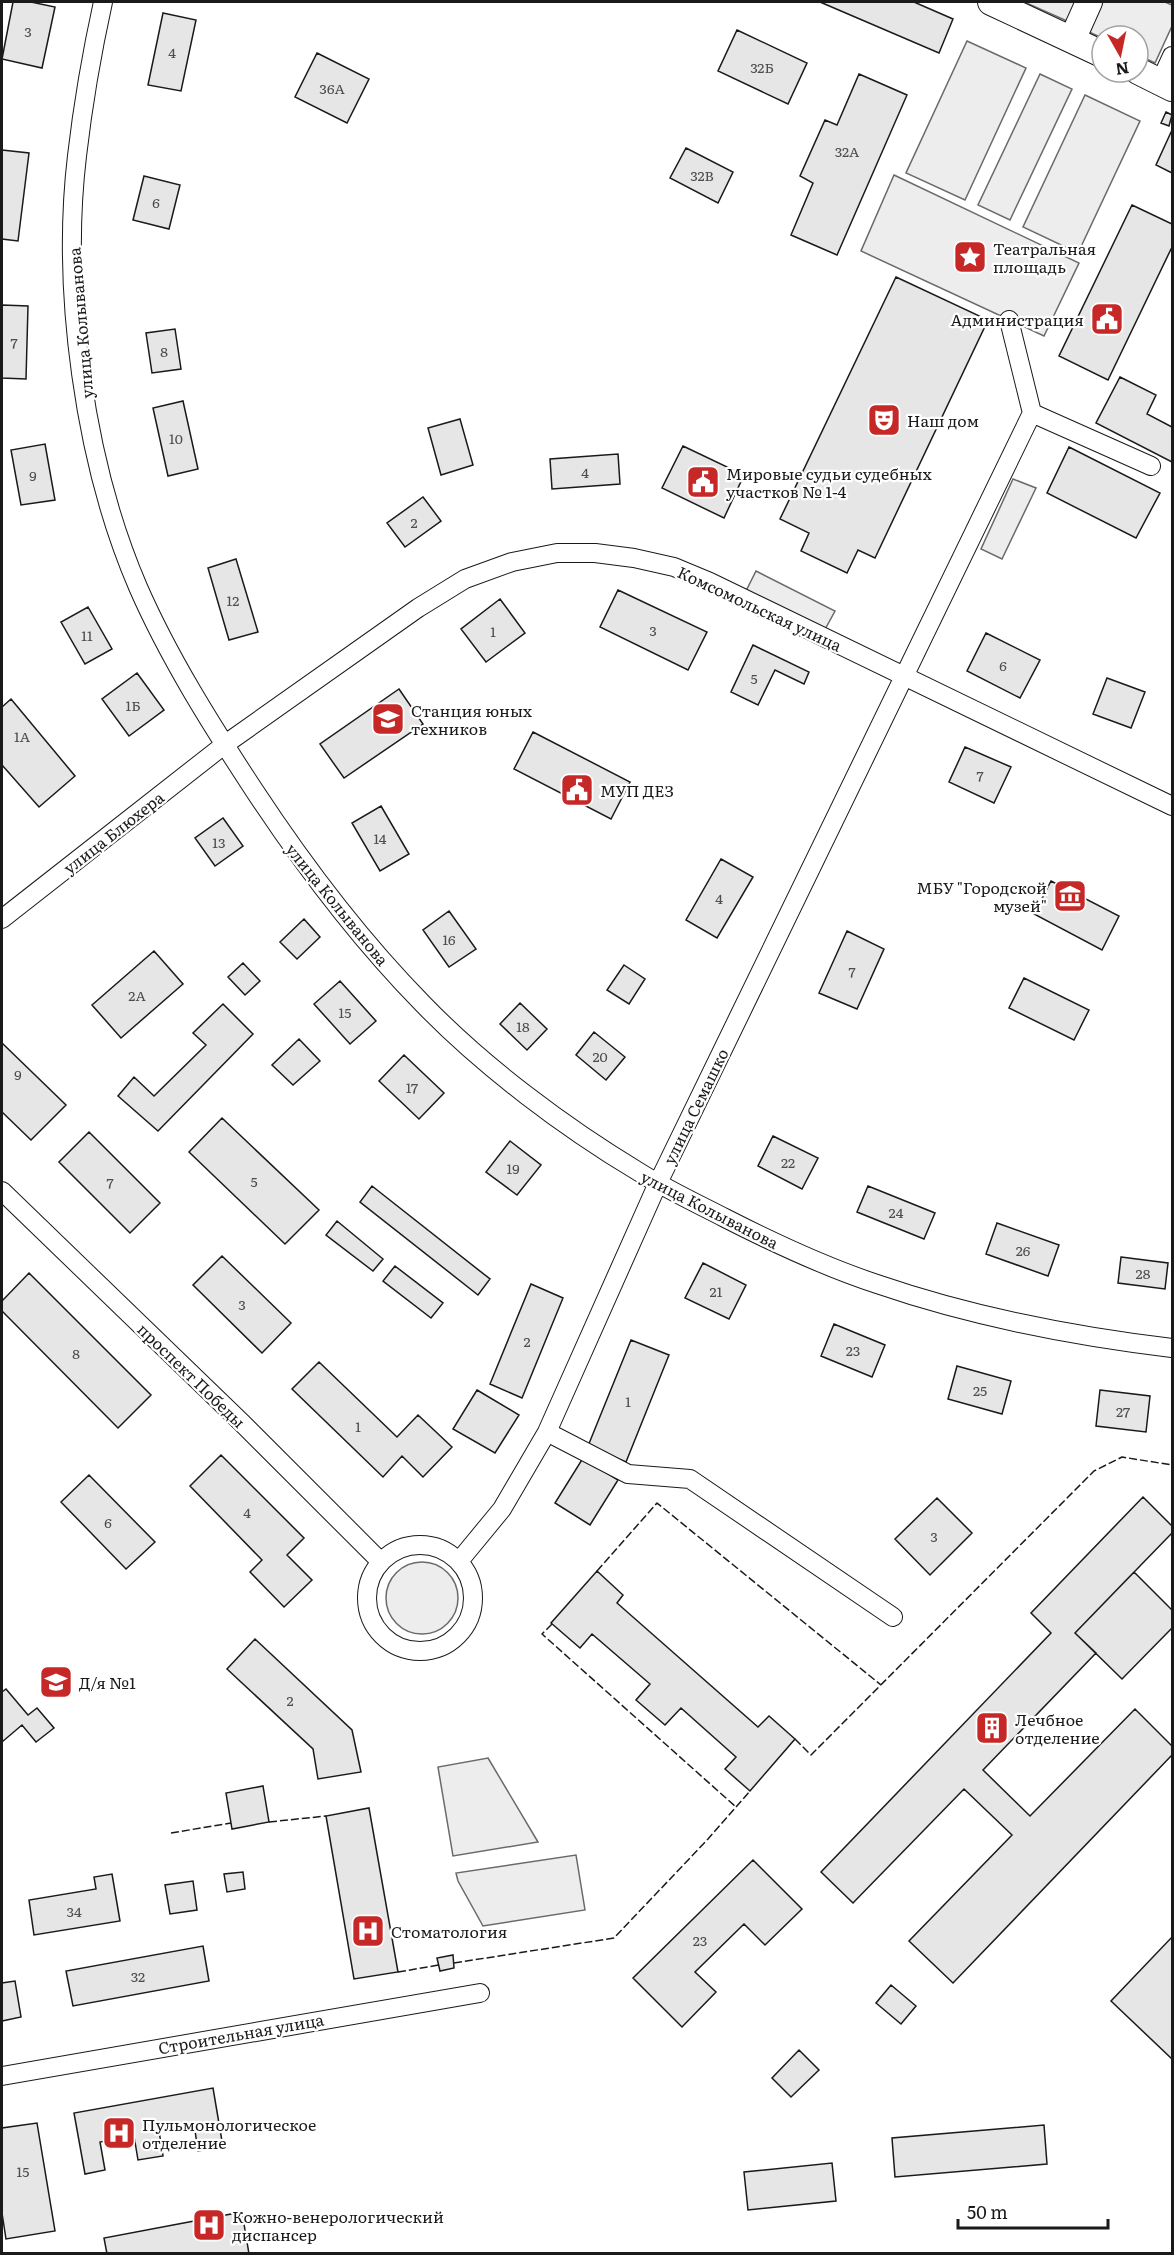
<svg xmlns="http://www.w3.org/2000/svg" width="1174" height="2255" font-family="Literata,serif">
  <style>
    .built { fill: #ededed; stroke: #6a6a6a; stroke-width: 1.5 }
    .building { fill: #e6e6e6; stroke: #1a1a1a; stroke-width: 1.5 }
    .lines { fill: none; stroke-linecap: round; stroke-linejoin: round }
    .street-casing { stroke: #1a1a1a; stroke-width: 20 }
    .secondary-casing { stroke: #1a1a1a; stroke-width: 28 }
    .street { stroke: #fff; stroke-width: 18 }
    .secondary { stroke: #fff; stroke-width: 26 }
    .fence { stroke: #1a1a1a; stroke-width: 1.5; stroke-dasharray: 8 3; stroke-linecap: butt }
    .labels { text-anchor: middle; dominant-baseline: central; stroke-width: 4.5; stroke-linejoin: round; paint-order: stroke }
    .number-label { font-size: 14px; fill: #4d4d4d }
    .poi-label { font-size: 16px; fill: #1a1a1a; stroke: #fff; text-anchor: start }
    .street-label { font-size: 16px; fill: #1a1a1a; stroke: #fff }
  </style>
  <rect width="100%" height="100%" fill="#fff"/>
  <path class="built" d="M 1024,2 L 1076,2 L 1067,21 Z
    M 1103,2 L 1165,2 L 1172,5 L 1172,26 L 1155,63 L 1138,55 L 1138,36 L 1102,36 L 1102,38 L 1089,32 Z
    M 967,41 L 1026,68 L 965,200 L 906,173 Z
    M 1040,74 L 1072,89 L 1010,220 L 978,205 Z
    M 1085,95 L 1140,121 L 1078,253 L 1023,227 Z
    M 894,175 L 1079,263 L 1044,336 L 861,251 Z
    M 1013,479 L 1036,488 L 1002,559 L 981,549 Z
    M 756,571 L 835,611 L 823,633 L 745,593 Z
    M386 1598a36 36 0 1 1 72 0a36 36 0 1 1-72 0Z
    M 488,1758 L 538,1842 L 453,1856 L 438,1767 Z
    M 576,1855 L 585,1910 L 483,1926 L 458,1881 L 456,1873 Z"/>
  <path class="building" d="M 13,2 L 31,2 L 55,7 L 42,68 L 2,59 Z
    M 820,2 L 914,2 L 953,19 L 939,53 Z
    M 163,13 L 196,20 L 181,91 L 148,85 Z
    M 737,30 L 807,63 L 788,104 L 718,71 Z
    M 317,53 L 369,79 L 347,123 L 295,97 Z
    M 859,74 L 907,95 L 837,255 L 791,235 L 813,183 L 800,176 L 825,120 L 837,125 Z
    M 1166,112 L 1172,115 L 1169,126 L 1161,123 Z
    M 1172,130 L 1172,173 L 1156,165 Z
    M 686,148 L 733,172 L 718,203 L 670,178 Z
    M 2,150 L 29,153 L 18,241 L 2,239 Z
    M 144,176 L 180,185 L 169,229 L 133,220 Z
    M 1132,205 L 1172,224 L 1172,247 L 1108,380 L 1059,356 Z
    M 896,277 L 988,320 L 875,558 L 858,550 L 847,573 L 801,551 L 809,533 L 780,519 Z
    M 2,305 L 28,306 L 26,379 L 2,378 Z
    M 175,329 L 181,369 L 152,373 L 146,333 Z
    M 1120,377 L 1156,395 L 1147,414 L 1172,427 L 1172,462 L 1096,423 Z
    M 183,401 L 198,469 L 168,476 L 153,408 Z
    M 460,419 L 473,465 L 441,475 L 428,428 Z
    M 45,444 L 55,500 L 21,505 L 11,450 Z
    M 683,446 L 744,475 L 724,518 L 662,488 Z
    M 1069,447 L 1160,493 L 1136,538 L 1047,493 Z
    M 618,454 L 620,484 L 552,489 L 550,459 Z
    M 423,497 L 441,521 L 405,547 L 387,523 Z
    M 236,559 L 258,632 L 229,640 L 208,568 Z
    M 618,590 L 707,632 L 688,670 L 600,627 Z
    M 500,599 L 525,633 L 486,662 L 461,629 Z
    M 88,607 L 112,649 L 85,664 L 61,622 Z
    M 986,633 L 1040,660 L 1020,698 L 967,671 Z
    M 753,645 L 809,672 L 804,684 L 775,670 L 758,705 L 731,692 Z
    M 137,673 L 164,710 L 129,736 L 102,699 Z
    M 1107,678 L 1145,692 L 1131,728 L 1093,714 Z
    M 399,689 L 423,724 L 344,778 L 320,744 Z
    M 11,699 L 75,776 L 39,807 L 2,765 L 2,707 Z
    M 533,732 L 630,782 L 611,819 L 514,769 Z
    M 965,747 L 1011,767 L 994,803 L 949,782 Z
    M 381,806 L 409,854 L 380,871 L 352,823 Z
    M 223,818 L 243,846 L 215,866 L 195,838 Z
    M 721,859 L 753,877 L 717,938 L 686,920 Z
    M 1051,881 L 1119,916 L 1102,950 L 1034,914 Z
    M 449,911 L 476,949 L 449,967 L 423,930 Z
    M 304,919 L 320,937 L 297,959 L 280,942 Z
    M 847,931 L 884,949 L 857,1009 L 819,993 Z
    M 154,951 L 183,984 L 121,1038 L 92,1005 Z
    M 243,963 L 260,981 L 245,995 L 228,977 Z
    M 624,965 L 645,979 L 629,1004 L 607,990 Z
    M 1024,978 L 1089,1010 L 1074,1040 L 1009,1008 Z
    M 340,981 L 376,1021 L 350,1044 L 314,1004 Z
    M 520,1003 L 547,1029 L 527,1050 L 500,1024 Z
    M 223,1004 L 253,1034 L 158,1131 L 118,1096 L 134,1077 L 154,1096 L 206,1045 L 193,1033 Z
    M 594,1032 L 625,1057 L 606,1080 L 576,1055 Z
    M 299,1039 L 320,1061 L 293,1085 L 272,1065 Z
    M 2,1043 L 66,1105 L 31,1140 L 2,1112 Z
    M 404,1055 L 444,1093 L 419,1119 L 379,1081 Z
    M 222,1118 L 319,1210 L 285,1244 L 189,1152 Z
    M 89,1132 L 160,1203 L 130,1233 L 59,1162 Z
    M 773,1136 L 818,1158 L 802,1189 L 758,1166 Z
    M 510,1141 L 541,1165 L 517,1195 L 486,1172 Z
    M 372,1186 L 490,1279 L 478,1295 L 360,1202 Z
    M 868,1186 L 935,1213 L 924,1239 L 857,1212 Z
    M 337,1221 L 383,1259 L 373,1271 L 326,1235 Z
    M 997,1223 L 1059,1245 L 1048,1276 L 986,1254 Z
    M 222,1256 L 291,1323 L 262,1353 L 193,1285 Z
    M 1121,1257 L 1168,1263 L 1165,1289 L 1118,1283 Z
    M 703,1263 L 746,1285 L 729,1319 L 685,1298 Z
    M 395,1266 L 443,1303 L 431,1318 L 383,1281 Z
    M 29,1273 L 151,1395 L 118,1428 L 2,1311 L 2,1301 Z
    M 531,1284 L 563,1298 L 522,1398 L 490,1384 Z
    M 834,1324 L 885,1345 L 872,1377 L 821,1356 Z
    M 631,1340 L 669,1355 L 626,1462 L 588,1446 Z
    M 319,1362 L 397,1437 L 418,1415 L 452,1447 L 423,1477 L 402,1456 L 383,1477 L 292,1389 Z
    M 957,1366 L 1011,1381 L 1002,1414 L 948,1399 Z
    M 477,1390 L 519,1415 L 495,1453 L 453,1429 Z
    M 1100,1390 L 1150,1396 L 1146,1432 L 1096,1426 Z
    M 221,1455 L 304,1538 L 287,1555 L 312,1580 L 284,1607 L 250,1572 L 262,1560 L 190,1486 Z
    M 583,1458 L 618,1480 L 590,1525 L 555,1503 Z
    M 89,1475 L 155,1542 L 126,1569 L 61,1502 Z
    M 1143,1497 L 1172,1526 L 1172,1533 L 1075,1633 L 1096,1653 L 983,1770 L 1030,1816 L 1135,1709 L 1172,1746 L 1172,1755 L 953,1983 L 909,1941 L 1012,1835 L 964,1789 L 853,1903 L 821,1872 L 1051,1633 L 1031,1613 Z
    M 937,1498 L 972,1533 L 930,1575 L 895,1539 Z
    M 597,1571 L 623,1595 L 617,1603 L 758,1727 L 769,1716 L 795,1739 L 750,1791 L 725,1769 L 736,1757 L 681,1708 L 665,1725 L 636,1700 L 650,1684 L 592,1634 L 580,1648 L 551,1623 Z
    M 1134,1572 L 1172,1610 L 1172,1628 L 1122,1679 L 1075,1633 Z
    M 255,1639 L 352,1730 L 361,1772 L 318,1779 L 313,1749 L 227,1669 Z
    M 6,1689 L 28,1715 L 37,1708 L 54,1728 L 36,1742 L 22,1725 L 2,1742 L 2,1692 Z
    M 263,1786 L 269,1822 L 232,1829 L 226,1793 Z
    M 369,1808 L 398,1972 L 354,1979 L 326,1816 Z
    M 753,1860 L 802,1909 L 765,1945 L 744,1924 L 695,1972 L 716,1992 L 682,2027 L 633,1978 Z
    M 243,1872 L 245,1889 L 227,1892 L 224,1874 Z
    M 112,1874 L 120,1921 L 34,1935 L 29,1900 L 96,1889 L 94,1877 Z
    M 193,1881 L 197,1910 L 170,1914 L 165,1885 Z
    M 1172,1937 L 1172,2059 L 1111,2001 Z
    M 203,1946 L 209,1981 L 73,2006 L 66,1971 Z
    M 453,1955 L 454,1968 L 440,1971 L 437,1958 Z
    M 15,1981 L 21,2017 L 2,2021 L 2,1983 Z
    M 891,1985 L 916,2006 L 901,2024 L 876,2003 Z
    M 799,2050 L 819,2070 L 791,2097 L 772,2078 Z
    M 213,2088 L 223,2147 L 198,2151 L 194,2124 L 159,2131 L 163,2156 L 138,2160 L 134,2136 L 100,2142 L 105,2170 L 85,2174 L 74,2113 Z
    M 37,2123 L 55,2231 L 6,2239 L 2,2213 L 2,2128 Z
    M 1044,2125 L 1047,2164 L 895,2177 L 892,2138 Z
    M 832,2163 L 836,2201 L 748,2210 L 744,2172 Z
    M 242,2212 L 249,2254 L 107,2254 L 104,2238 Z"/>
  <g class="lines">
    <g class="street-casing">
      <path id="street" d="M 103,2 C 92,52 83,104 77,156 C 61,290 84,462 138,587 C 169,658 212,726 254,790 C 304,866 360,940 423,1004 C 484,1067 564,1127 639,1172 C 666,1189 696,1203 725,1218 C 774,1243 825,1267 877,1284 C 973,1317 1072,1336 1172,1348
        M 1160,82 L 1172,56
        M 1032,413 L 1151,466
        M 2,919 L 224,745 L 418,608 L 465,579 L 512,562 L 557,553 L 595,553 L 634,558 L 674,567 L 710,582 L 1172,806
        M 2,1191 L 241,1422 L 381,1562
        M 547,1432 L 628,1474 L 690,1479 L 893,1617
        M367 1598a53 53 0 1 1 106 0a53 53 0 1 1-106 0Z
        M 460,1560 L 502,1509 L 547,1432 L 658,1183 L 1032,413 L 1009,320
        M 2,2076 L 480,1993"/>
    </g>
    <g class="secondary-casing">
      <path id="secondary" d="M 991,2 L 1102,54
        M 1072,40 L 1089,2
        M 1138,71 L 1172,88"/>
    </g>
    <use href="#street" class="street"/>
    <use href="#secondary" class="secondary"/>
    <path class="fence" d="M 597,1571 L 657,1503 L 881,1685
      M 552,1624 L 542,1634 L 736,1807
      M 795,1739 L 811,1755 L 1094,1471 L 1122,1457 L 1172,1465
      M 269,1822 L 326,1816
      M 171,1833 L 231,1823
      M 454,1963 L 614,1938 L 708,1839 L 750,1791
      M 398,1972 L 439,1965"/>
  </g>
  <defs>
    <g id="sight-square" transform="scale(1.725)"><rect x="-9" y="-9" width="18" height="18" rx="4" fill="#c62828" stroke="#fff"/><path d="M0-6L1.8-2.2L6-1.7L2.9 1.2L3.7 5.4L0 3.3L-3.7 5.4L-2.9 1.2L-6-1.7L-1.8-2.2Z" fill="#fff"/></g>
    <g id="civic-square" transform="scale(1.725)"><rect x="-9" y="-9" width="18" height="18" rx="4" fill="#c62828" stroke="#fff"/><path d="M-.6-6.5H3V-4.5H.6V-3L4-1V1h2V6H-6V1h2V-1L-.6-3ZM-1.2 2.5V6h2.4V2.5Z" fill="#fff"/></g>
    <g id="theatre-square" transform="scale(1.725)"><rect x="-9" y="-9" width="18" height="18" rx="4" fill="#c62828" stroke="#fff"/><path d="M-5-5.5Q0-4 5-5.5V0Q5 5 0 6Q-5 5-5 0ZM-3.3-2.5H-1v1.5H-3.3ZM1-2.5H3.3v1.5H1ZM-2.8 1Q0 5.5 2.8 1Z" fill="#fff"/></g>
    <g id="school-square" transform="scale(1.725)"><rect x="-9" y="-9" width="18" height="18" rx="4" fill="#c62828" stroke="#fff"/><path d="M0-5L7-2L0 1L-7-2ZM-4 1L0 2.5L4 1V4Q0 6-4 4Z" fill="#fff"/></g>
    <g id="museum-square" transform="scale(1.725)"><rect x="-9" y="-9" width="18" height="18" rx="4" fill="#c62828" stroke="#fff"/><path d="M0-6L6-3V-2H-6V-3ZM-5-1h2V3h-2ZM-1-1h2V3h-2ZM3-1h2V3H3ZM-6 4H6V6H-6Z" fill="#fff"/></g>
    <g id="building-square" transform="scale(1.725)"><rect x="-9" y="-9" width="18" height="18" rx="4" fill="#c62828" stroke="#fff"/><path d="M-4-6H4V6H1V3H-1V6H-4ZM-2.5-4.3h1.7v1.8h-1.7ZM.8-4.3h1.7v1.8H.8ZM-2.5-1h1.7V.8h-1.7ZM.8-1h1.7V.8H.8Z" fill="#fff"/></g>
    <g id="hospital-square" transform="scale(1.725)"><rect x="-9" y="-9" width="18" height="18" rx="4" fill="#c62828" stroke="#fff"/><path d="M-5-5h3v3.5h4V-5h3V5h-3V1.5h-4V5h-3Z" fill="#fff"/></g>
  </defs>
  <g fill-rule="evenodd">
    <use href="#sight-square" x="970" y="257"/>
    <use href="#civic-square" x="1107" y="319"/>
    <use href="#theatre-square" x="884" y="420"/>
    <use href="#civic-square" x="703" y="482"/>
    <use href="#school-square" x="388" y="719"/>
    <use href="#civic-square" x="577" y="790"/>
    <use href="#museum-square" x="1070" y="896"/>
    <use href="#school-square" x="56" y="1682"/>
    <use href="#building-square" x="992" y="1728"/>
    <use href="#hospital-square" x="368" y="1931"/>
    <use href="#hospital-square" x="119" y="2133"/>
    <use href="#hospital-square" x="209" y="2225"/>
  </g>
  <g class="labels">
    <g class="number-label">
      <text x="28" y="31">3</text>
      <text x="172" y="52">4</text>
      <text x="762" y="67">32Б</text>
      <text x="332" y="88">36А</text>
      <text x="847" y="151">32А</text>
      <text x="702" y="175">32В</text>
      <text x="156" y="202">6</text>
      <text x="14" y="342">7</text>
      <text x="164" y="351">8</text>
      <text x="176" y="438">10</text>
      <text x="585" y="472">4</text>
      <text x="33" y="475">9</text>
      <text x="414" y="522">2</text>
      <text x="233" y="600">12</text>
      <text x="653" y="630">3</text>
      <text x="493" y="631">1</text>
      <text x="87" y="635">11</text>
      <text x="1003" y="665">6</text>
      <text x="754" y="678">5</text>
      <text x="133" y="705">1Б</text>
      <text x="22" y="736">1А</text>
      <text x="980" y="775">7</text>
      <text x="380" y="838">14</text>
      <text x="219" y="842">13</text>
      <text x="719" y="898">4</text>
      <text x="449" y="939">16</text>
      <text x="852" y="971">7</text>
      <text x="137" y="995">2А</text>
      <text x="345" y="1012">15</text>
      <text x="523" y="1026">18</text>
      <text x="600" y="1056">20</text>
      <text x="18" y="1074">9</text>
      <text x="412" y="1087">17</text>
      <text x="788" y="1162">22</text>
      <text x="513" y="1168">19</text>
      <text x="254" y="1181">5</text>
      <text x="110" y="1182">7</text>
      <text x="896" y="1212">24</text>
      <text x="1023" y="1250">26</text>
      <text x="1143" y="1273">28</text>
      <text x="716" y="1291">21</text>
      <text x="242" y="1304">3</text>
      <text x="527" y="1341">2</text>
      <text x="853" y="1350">23</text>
      <text x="76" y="1353">8</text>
      <text x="980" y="1390">25</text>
      <text x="628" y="1401">1</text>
      <text x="1123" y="1411">27</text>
      <text x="358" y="1426">1</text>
      <text x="247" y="1512">4</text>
      <text x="108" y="1522">6</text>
      <text x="934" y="1536">3</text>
      <text x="290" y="1700">2</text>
      <text x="74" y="1911">34</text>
      <text x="700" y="1940">23</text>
      <text x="138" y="1976">32</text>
      <text x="23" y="2171">15</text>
    </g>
    <g class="poi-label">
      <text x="993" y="248">Театральная<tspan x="993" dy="18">площадь</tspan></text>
      <text x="1084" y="319" text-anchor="end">Администрация</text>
      <text x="907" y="420">Наш дом</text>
      <text x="726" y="473">Мировые судьи судебных<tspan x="726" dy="18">участков № 1-4</tspan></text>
      <text x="411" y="710">Станция юных<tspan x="411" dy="18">техников</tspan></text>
      <text x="600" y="790">МУП ДЕЗ</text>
      <text x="1047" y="887" text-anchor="end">МБУ "Городской<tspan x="1047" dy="18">музей"</tspan></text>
      <text x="79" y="1682">Д/я №1</text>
      <text x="1015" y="1719">Лечбное<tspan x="1015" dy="18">отделение</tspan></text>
      <text x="391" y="1931">Стоматология</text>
      <text x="142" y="2124">Пульмонологическое<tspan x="142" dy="18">отделение</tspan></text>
      <text x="232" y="2216">Кожно-венерологический<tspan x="232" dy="18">диспансер</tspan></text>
    </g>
    <g class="street-label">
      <text transform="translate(80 323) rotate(-95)">улица Колыванова</text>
      <text transform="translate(760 608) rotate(25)">Комсомольская улица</text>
      <text transform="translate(113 832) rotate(-38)">улица Блюхера</text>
      <text transform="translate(338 904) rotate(51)">улица Колыванова</text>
      <text transform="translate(695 1106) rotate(-64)">улица Семашко</text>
      <text transform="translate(710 1209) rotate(27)">улица Колыванова</text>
      <text transform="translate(192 1375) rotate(44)">проспект Победы</text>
      <text transform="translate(241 2033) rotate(-10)">Строительная улица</text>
    </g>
  </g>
  <rect width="1174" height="2255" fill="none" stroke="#1a1a1a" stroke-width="6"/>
  <g transform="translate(1120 54) rotate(171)"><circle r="28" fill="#ffffff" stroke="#a3a3a3" stroke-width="1.5"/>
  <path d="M0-4.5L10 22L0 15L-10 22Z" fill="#c62828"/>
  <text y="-9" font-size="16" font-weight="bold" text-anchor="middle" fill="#1a1a1a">N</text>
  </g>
  <path d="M958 2219v9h150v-9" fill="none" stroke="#1a1a1a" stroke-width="3"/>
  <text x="967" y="2219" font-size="18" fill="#1a1a1a" stroke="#ffffff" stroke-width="4.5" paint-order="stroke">50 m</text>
</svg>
